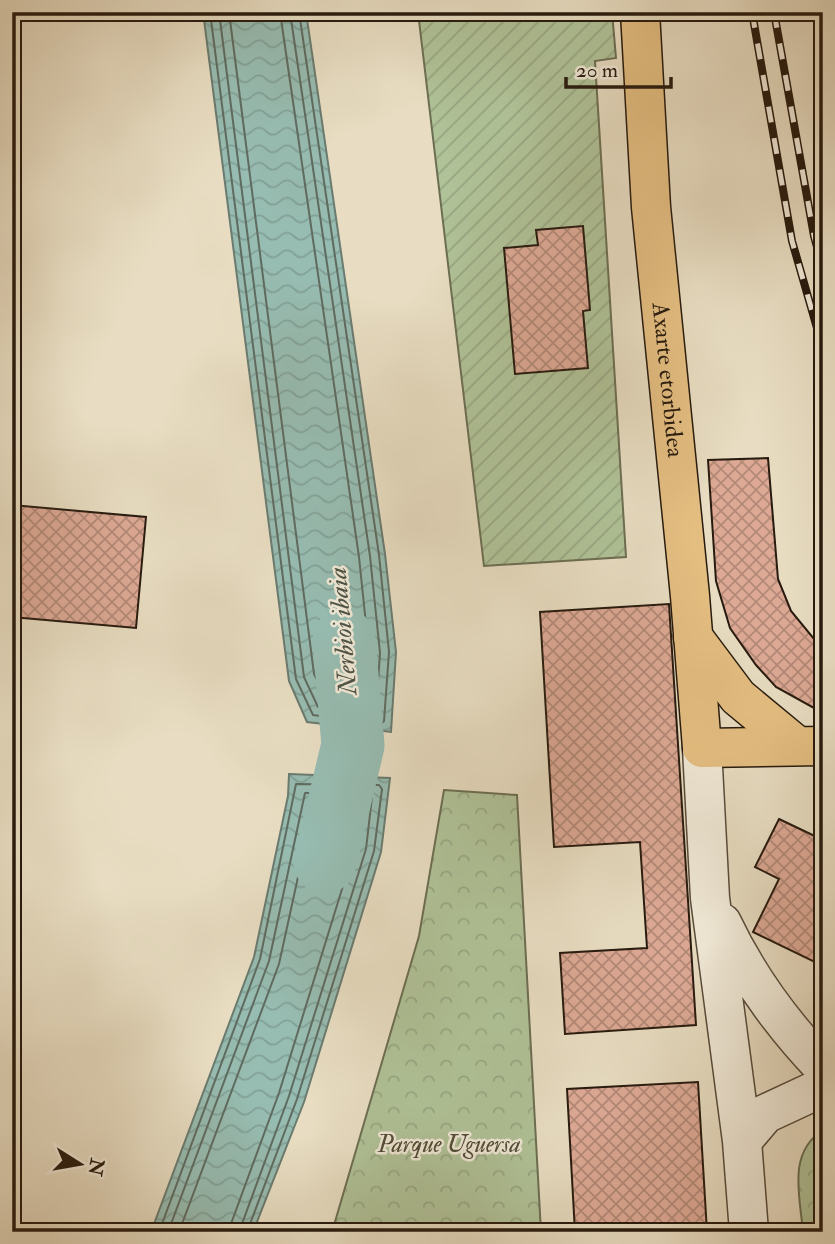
<svg xmlns="http://www.w3.org/2000/svg" width="835" height="1244" font-family="'IM FELL Double Pica',serif">
  <style>
    .park { fill: url(#park-crowns); stroke: #6c6e53; stroke-width: 2 }
    .garden { fill: url(#garden-furrows); stroke: #6c6e53; stroke-width: 2 }
    .water { fill: url(#water-waves); stroke: #6a7b70; stroke-width: 2 }
    .lines { fill: none; stroke-linecap: round; stroke-linejoin: round }
    .shore { stroke: #5f6b60; stroke-width: 2 }
    .river { stroke: #97bcb1; stroke-width: 63 }
    .building { fill: url(#building-cross-hatch); stroke: #271a0e; stroke-width: 2 }
    .street-casing { stroke: #574b3b; stroke-width: 41 }
    .primary-casing { stroke: #271a0e; stroke-width: 41 }
    .street { stroke: #f0e9d7; stroke-width: 38 }
    .primary { stroke: #e4be81; stroke-width: 38 }
    .rail-casing { stroke: #271a0e; stroke-width: 8 }
    .rail { stroke: #f0e9d7; stroke-width: 5; stroke-dasharray: 16; stroke-linecap: butt }
    .labels { text-anchor: middle; dominant-baseline: central; stroke-width: 5; stroke-linejoin: round; paint-order: stroke }
    .street-label { font-size: 24px; fill: #271a0e; stroke: #f0e9d7 }
    .park-label { font-size: 24px; font-style: italic; fill: #504c37; stroke: #f0e9d7 }
    .water-label { font-size: 26px; font-style: italic; fill: #4e5347; stroke: #f0e9d7 }
  </style>
  <defs>
    <pattern id="park-crowns" width="20" height="18" patternUnits="userSpaceOnUse" patternTransform="scale(1.75)"><rect width="20" height="18" fill="#b0c298"/><path d="M2 6a3 3 0 1 1 6 0M12 15a3 3 0 1 1 6 0" fill="none" stroke="#97a682"/></pattern>
    <pattern id="garden-furrows" width="10" height="10" patternUnits="userSpaceOnUse" patternTransform="scale(1.75)"><rect width="10" height="10" fill="#b0c298"/><path d="M-1 1l2-2M0 10L10 0M9 11l2-2" fill="none" stroke="#97a682"/></pattern>
    <pattern id="water-waves" width="16" height="10" patternUnits="userSpaceOnUse" patternTransform="scale(1.75)"><rect width="16" height="10" fill="#97bcb1"/><path d="M0 5q4-4 8 0t8 0" fill="none" stroke="#82a197"/></pattern>
    <pattern id="building-cross-hatch" width="8" height="8" patternUnits="userSpaceOnUse" patternTransform="scale(1.75)"><rect width="8" height="8" fill="#dda995"/><path d="M0 0l8 8M0 8l8-8" fill="none" stroke="#b38978"/></pattern>
  </defs>
  <rect width="100%" height="100%" fill="#e8ddc2"/>
  <filter id="stains"><feTurbulence type="fractalNoise" baseFrequency=".00286" numOctaves="4"/><feColorMatrix values="0 0 0 0 .2 0 0 0 0 .09 0 0 0 0 .02 0 0 0 .5 -.17"/></filter>
  <radialGradient id="worn" r=".72"><stop offset=".6" stop-color="#630" stop-opacity="0"/><stop offset="1" stop-color="#630" stop-opacity=".3"/></radialGradient>
  <path class="park" d="M 444,790 L 517,795 L 541,1232 L 332,1232 L 419,936 Z
    M 823,1130 L 823,1232 L 803,1232 C 800,1196 787,1153 823,1130 Z"/>
  <path class="garden" d="M 418,12 L 612,12 L 616,58 L 595,61 L 626,557 L 484,566 Z"/>
  <path class="water" d="M 203,12 L 306,12 L 385,554 L 396,652 L 391,732 L 307,722 L 289,681 Z
    M 289,774 L 390,778 L 381,852 L 304,1102 L 253,1232 L 151,1232 L 254,957 L 288,796 Z"/>
  <g class="lines">
    <path class="shore" d="M 210,12 L 296,679 L 313,715 L 381,724 L 384,721 L 389,652 L 379,555 L 299,12
      M 219,12 L 304,677 L 318,707 L 373,714 L 376,711 L 380,653 L 370,556 L 290,12
      M 229,12 L 314,674 L 326,697 L 363,702 L 366,699 L 369,653 L 359,557 L 280,12
      M 159,1232 L 260,959 L 296,784 L 379,785 L 382,789 L 374,851 L 297,1099 L 247,1232
      M 168,1232 L 269,961 L 305,793 L 370,793 L 372,797 L 366,849 L 289,1096 L 239,1232
      M 179,1232 L 279,964 L 314,804 L 358,803 L 360,807 L 355,847 L 279,1093 L 228,1232"/>
    <path class="river" d="M 325,862 L 353,745 L 344,640"/>
  </g>
  <path class="building" d="M 583,226 L 590,310 L 583,311 L 588,368 L 515,374 L 504,248 L 538,245 L 536,230 Z
    M 768,458 L 778,579 L 791,611 L 814,639 L 823,644 L 823,713 L 776,687 L 756,665 L 730,628 L 716,581 L 708,460 Z
    M 12,505 L 146,517 L 136,628 L 12,617 Z
    M 669,604 L 696,1025 L 565,1034 L 560,953 L 647,948 L 640,842 L 554,847 L 540,612 Z
    M 779,819 L 823,840 L 823,966 L 753,932 L 779,879 L 755,867 Z
    M 698,1082 L 707,1232 L 575,1232 L 567,1089 Z"/>
  <g class="lines">
    <g class="street-casing">
      <path id="street" d="M 702,748 L 710,898 L 742,1141 L 749,1232
        M 722,923 C 747,976 782,1024 823,1067
        M 742,1141 L 765,1114 L 823,1087"/>
    </g>
    <g class="primary-casing">
      <g id="primary">
        <path id="s1" d="M 640,12 L 651,207 L 690,596 L 702,748 L 823,746"/>
        <path d="M 693,637 L 738,697 L 796,745"/>
      </g>
    </g>
    <use href="#street" class="street"/>
    <use href="#primary" class="primary"/>
    <g class="rail-casing">
      <path id="rail" d="M 752,12 L 792,241 L 823,349
        M 774,12 L 814,236 L 823,269"/>
    </g>
    <use href="#rail" class="rail"/>
  </g>
  <g class="labels">
    <g class="street-label">
      <text stroke="none"><textPath href="#s1" startOffset="369">Axarte etorbidea</textPath></text>
    </g>
    <g class="park-label">
      <text x="449" y="1144">Parque Uguersa</text>
    </g>
    <g class="water-label">
      <text transform="translate(343 631) rotate(-95)">Nerbioi ibaia</text>
    </g>
  </g>
  <rect width="835" height="1244" fill="none" stroke="#e8ddc2" stroke-width="42"/>
  <rect x="14" y="14" width="807" height="1216" fill="none" stroke="#271a0e" stroke-width="3.5"/>
  <rect x="21" y="21" width="793" height="1202" fill="none" stroke="#271a0e" stroke-width="2"/>
  <g transform="translate(80 1164) rotate(101)" stroke="#f0e9d7" stroke-width="5" paint-order="stroke">
  <path d="M0-5L12 26L0 18L-12 26Z" fill="#271a0e"/>
  <text y="-10" font-size="19" font-weight="bold" text-anchor="middle" fill="#271a0e">N</text>
  </g>
  <path d="M566 77v10h105v-10" fill="none" stroke="#271a0e" stroke-width="3.5"/>
  <text x="576" y="77" font-size="21" fill="#271a0e" stroke="#f0e9d7" stroke-width="5" paint-order="stroke">20 m</text>
  <rect width="100%" height="100%" filter="url(#stains)"/>
  <rect width="100%" height="100%" fill="url(#worn)"/>
</svg>
